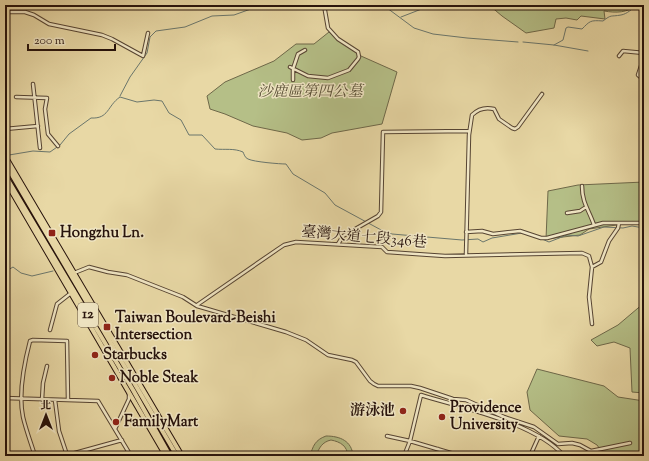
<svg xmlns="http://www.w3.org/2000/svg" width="649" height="461" font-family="'Sorts Mill Goudy','Noto Serif TC',serif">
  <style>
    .green { fill: #b5bf87; stroke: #6e6849 }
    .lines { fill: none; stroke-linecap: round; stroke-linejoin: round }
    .stream { stroke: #6a766c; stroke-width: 1 }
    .street-casing { stroke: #564432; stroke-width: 4.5 }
    .primary-casing { stroke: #26120b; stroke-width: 6 }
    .street { stroke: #f0e6c4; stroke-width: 2.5 }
    .primary { stroke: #e8d8a5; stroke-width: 4 }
    .poi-dot { fill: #8f2418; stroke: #f0e6c4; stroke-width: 1.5 }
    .labels { text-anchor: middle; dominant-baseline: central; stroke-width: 3; stroke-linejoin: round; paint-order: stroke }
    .shield { fill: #f0e6c4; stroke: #635242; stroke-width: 1 }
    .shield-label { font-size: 14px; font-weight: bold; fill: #26120b }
    .park-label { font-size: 15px; font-style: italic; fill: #584f36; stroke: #f0e6c4 }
    .poi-label { font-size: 15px; font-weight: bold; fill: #26120b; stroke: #f0e6c4; text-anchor: start }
    .street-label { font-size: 15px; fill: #26120b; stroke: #f0e6c4 }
  </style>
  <rect width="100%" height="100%" fill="#e8d8a5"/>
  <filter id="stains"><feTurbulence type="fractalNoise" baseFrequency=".005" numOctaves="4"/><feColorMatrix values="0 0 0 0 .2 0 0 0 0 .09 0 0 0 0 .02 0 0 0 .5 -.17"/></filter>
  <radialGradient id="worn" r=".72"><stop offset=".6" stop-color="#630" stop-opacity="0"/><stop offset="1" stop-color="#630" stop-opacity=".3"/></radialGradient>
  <path class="green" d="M 489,5 L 637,5 C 627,13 616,13 604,11 L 605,19 L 581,16 L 577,20 L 566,18 L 556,19 L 554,28 L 526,33 L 502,16 Z
    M 329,32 L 361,56 L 397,72 L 382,124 L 332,133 L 321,138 L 302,140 L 287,133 L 253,126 L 225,114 L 210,109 L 207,96 L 225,82 L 274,61 L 296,44 L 314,44 Z
    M 644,182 L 644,221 L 589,229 L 580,235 L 546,239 L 548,191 L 578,185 Z
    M 644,303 L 644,393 L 632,392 L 630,348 L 614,342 L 597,346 L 591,340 L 618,325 Z
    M 537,369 L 604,386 L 618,397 L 644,401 L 644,456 L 605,456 L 597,445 L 587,439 L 559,436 L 530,410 L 527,392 Z
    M 326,436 C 340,436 352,441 353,456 L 348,456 C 347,446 341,442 331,440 C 322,442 319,448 316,456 L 310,456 C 313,446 315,440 326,436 Z"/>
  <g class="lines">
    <path class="stream" d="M 383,5 L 414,28 L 433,34 L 467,38 L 518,42
      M 401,17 L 432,5
      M 523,42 L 554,45 L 588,51
      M 554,45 L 563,40 L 566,28 L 568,27 L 582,29 C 590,21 590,20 603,21 C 612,14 610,17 621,15 C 627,14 632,9 637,5
      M 120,96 L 130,77 L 147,53 L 150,37 L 156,31 L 185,27 L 212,16 L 234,15 L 262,5
      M 5,154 L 9,155 L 33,151 L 50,152 L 60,145 L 69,134 L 91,118 C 109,119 107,106 120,97 L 137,102 L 154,100 L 162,101 L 169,113 L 181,120 L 189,135 L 202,135 L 215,149 C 225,150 234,148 243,152 C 244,154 245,158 248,159 C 254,162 280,164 286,164 L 293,174 L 325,193 L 335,205 L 383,231 L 392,234 L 462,240 L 478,239 L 483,242 L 492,238 L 522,233
      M 542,239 L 549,242 L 567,235 L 578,236 L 604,227 L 623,228 L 632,226 L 644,228
      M 5,269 L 8,270 L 13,267 L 21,273 L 32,276 L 53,271"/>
    <g class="street-casing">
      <path id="street" d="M 5,12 L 25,12 L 34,15 L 49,24 L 102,35 L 112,39 L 143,56 L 148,33
        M 619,56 L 623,51 L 644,53
        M 644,64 L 641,66 L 638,75 L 644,80
        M 290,67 L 308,76 L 328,78 L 349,70 L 358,59 L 359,57 L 358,52 L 338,39 L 328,28 L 324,5
        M 293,80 L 293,69 L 298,54 L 305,50
        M 33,84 L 40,148
        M 16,97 L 47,98 L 45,109 L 48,134 L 58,146
        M 5,129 L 38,126
        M 582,186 C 582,203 589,210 594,225
        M 567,213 L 580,211 L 586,207
        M 466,232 L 482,231 L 493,234 L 520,231 L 541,238 L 547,238 L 603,223 L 644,223
        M 338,244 L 343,236 L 378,216 L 381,212 L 383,132 L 469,131
        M 466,254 L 469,135 L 472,115 C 478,109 486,107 494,109 L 499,119 L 512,128 L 515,129 L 518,127 L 542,94
        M 592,267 L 601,262 L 609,241 L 618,228 L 619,223
        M 74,273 L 89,267 L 108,272 L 127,275 L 183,297 L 197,306 L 286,332 L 306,340 L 328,355 L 352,360 L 356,362 L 370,381 L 374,384 L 378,386 L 411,386 L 420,388 L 453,399 L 466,400 L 504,417 L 534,427 L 558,444 L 572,443 L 580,445 L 591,451 L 630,443
        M 197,305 L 278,249 L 284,245 L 296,242 L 382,247 L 387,252 L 445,256 L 582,253 L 589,256 L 592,267 L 589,297 L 592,324
        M 50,330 L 57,304 L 71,293
        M 5,398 L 98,401 L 131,456
        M 42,400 L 43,383 L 47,366
        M 55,400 L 59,431 L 67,455
        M 115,429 L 129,399 L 129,394
        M 387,436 L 410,441 L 461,456
        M 35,456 C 31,443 26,430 23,417 C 18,393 24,364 30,341 L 33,340 L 67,341 L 68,400
        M 64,456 L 122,440
        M 404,456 L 410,441 L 421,395 C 462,408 536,423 564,456
        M 436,456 L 438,449
        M 530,456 L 539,436"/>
    </g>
    <g class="primary-casing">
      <path id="primary" d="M 5,156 L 182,456
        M 5,163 L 177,456
        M 5,175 L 133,390 L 170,456
        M 5,180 L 166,456"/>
    </g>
    <use href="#street" class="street"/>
    <use href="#primary" class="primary"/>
  </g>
  <g class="poi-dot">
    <rect x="48" y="229" width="8" height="8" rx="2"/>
    <rect x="103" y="323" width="8" height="8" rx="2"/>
    <circle cx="95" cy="355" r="4"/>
    <circle cx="112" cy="378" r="4"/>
    <circle cx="403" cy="411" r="4"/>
    <circle cx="442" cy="417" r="4"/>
    <circle cx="116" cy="422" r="4"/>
  </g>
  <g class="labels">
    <rect class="shield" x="78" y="303" width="20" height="24" rx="3"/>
    <g class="shield-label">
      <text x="88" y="315">12</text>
    </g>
    <g class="park-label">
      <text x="310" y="92">沙鹿區第四公墓</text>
    </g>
    <g class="poi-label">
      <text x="60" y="233">Hongzhu Ln.</text>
      <text x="115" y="318">Taiwan Boulevard-Beishi<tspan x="115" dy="17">Intersection</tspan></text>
      <text x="103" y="355">Starbucks</text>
      <text x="120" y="378">Noble Steak</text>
      <text x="450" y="408">Providence<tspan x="450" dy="17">University</tspan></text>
      <text x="395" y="411" text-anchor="end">游泳池</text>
      <text x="124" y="422">FamilyMart</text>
    </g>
    <g class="street-label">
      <text transform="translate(364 238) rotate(5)">臺灣大道七段346巷</text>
    </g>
  </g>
  <rect width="649" height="461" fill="none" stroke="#e8d8a5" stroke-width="20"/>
  <rect x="6" y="6" width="637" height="449" fill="none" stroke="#26120b" stroke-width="2"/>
  <rect x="10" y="10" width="629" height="441" fill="none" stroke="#26120b"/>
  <g transform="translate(46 415)" stroke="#f0e6c4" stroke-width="3" paint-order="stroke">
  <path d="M0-3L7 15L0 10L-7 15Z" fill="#26120b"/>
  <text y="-6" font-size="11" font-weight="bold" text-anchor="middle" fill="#26120b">北</text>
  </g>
  <path d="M28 44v6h87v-6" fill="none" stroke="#26120b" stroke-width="2"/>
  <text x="34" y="44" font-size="12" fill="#26120b" stroke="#f0e6c4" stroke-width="3" paint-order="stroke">200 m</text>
  <rect width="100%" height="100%" filter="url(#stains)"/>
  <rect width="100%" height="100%" fill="url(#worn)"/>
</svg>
